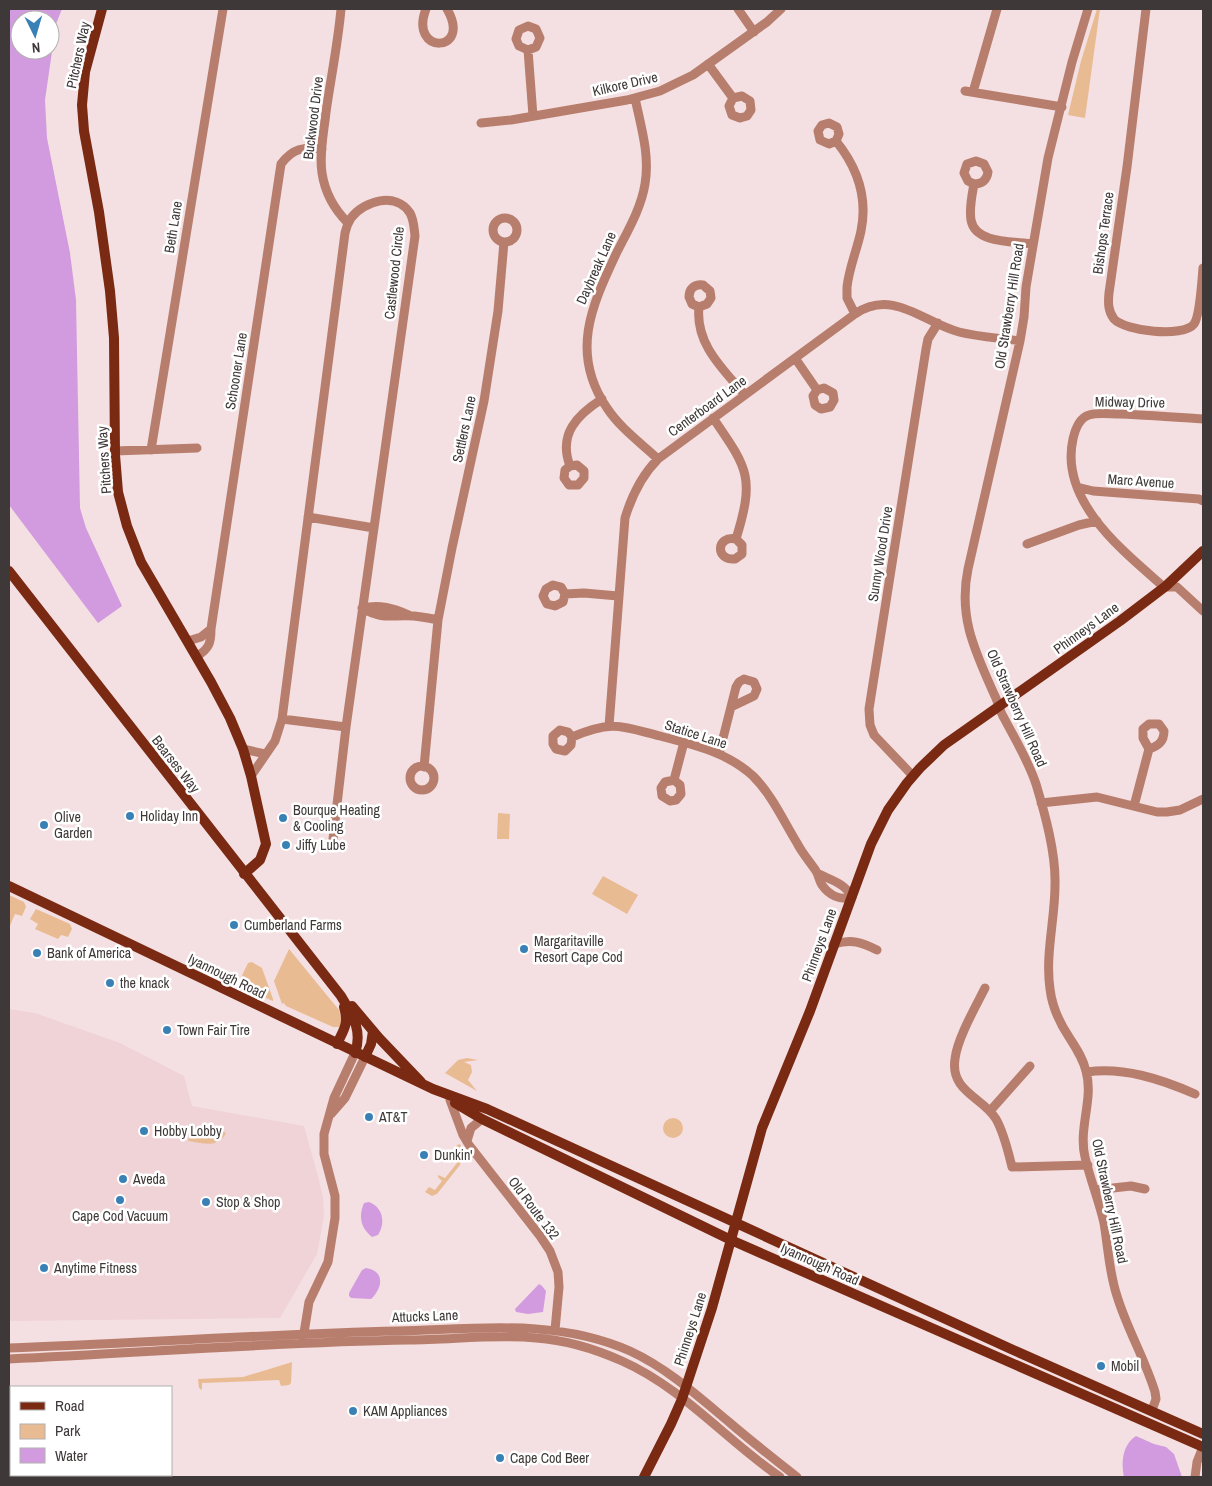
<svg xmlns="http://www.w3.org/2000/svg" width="1212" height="1486" font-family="'Archivo Narrow',sans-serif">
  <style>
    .built { fill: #f0d3d6 }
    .green { fill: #e9bb93 }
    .water { fill: #d29bdf; fill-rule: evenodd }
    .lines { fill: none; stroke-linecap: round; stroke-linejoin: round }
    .minor { stroke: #b87e6d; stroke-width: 9 }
    .major { stroke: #7a2a13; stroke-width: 10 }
    .poi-dot { fill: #3981b5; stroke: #fff; stroke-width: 2 }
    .labels { text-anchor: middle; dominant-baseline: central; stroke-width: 5; stroke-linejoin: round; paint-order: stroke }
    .street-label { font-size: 14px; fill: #3f3838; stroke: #fff }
    .poi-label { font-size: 14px; fill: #3f3838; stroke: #fff; text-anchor: start }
  </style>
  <rect width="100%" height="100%" fill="#f4e0e2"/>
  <path class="built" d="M 9,1009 L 35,1013 L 120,1043 L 184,1076 L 192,1106 L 304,1126 L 319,1180 L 323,1198 L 324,1216 L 317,1254 L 280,1318 L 9,1321 Z"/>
  <path class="green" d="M 1097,9 L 1100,9 L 1085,118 L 1068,115 L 1081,61 Z
    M 498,813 L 510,814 L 509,839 L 497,839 Z
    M 603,876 L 638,895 L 627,914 L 592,894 Z
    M 9,895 L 24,902 L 26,907 L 22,916 L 15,914 L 9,928 Z
    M 36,909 L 70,924 L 72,929 L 68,937 L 61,935 L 58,939 L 35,929 L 38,924 L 30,919 Z
    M 289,949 L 339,1010 L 342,1022 L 339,1027 L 333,1027 L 286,1006 L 284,1003 L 282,1004 L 274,981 Z
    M 252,962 L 262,968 L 273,999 L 273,1001 L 245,989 C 237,981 244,972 248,963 Z
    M 467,1058 L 478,1060 L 464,1062 L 471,1065 L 472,1072 L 468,1080 L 477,1091 L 445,1073 L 458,1060 Z
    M663 1128a10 10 0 1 1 20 0a10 10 0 1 1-20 0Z
    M 199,1127 L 221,1130 L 226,1133 C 217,1149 204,1143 188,1141 L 191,1130 Z
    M 460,1144 L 463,1151 L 460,1165 L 437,1194 L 432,1196 L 425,1192 L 429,1187 L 435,1190 L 442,1181 L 438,1177 L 438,1175 L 445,1178 L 457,1163 L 452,1154 L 457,1145 Z
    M 292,1362 L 291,1383 L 289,1385 L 281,1386 L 279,1380 L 202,1383 L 202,1390 L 199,1388 L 198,1379 L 243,1377 Z"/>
  <path class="water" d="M 9,9 L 62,9 L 56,24 L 45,100 L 47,138 L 70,253 L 76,300 L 80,508 L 86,528 L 122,606 L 98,623 L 9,505 ZM 20,20 L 50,20 L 50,50 L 20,50 Z
    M 369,1202 C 383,1207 386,1223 378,1235 L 372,1237 C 361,1228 358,1217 364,1203 Z
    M 366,1268 C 386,1271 382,1289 371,1299 L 351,1298 L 349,1296 L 349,1293 L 362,1270 Z
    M 539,1284 L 542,1286 L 546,1291 L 543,1312 L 528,1314 L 516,1312 L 515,1309 Z
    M 1136,1436 L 1154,1444 L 1166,1447 L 1174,1454 L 1182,1477 L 1124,1477 C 1121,1463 1122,1445 1136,1436 Z"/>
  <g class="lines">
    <path class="minor" d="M 341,9 C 338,43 331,77 326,112 C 324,132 319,153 322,173 C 325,193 334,209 348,223
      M 426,9 C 408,55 473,54 447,9
      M 738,9 L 754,32
      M 1088,9 L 1072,62 L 1048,158 L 1026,287 L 1024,317 L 1020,341 L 968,569 C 958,617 975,651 994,694 C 998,701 999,710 1004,718 C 1015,739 1028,760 1036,784 C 1045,814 1056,853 1055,885 C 1055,920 1045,954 1050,989 C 1052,1006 1059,1022 1069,1037 C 1076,1048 1083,1058 1086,1071 C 1094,1099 1078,1128 1085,1157 C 1090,1179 1099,1201 1104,1223 C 1108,1247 1109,1272 1117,1296 C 1127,1329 1145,1359 1155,1392 L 1156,1399 L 1152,1410
      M 1146,9 L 1127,167 L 1109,293 C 1108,303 1108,311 1114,319 C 1125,331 1183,338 1194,324 C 1200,316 1202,279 1203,268
      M 528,50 L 536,47 L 540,38 L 536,29 L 528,26 L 519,30 L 516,39 L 519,46 L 528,50 L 533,116
      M 708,64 L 733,98 L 742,96 L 750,101 L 751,110 L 747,116 L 740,118 L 732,115 L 729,106 L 733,98
      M 965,91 L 1062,107
      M 973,92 L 997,9
      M 635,98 C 641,127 650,155 645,184 C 641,209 627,232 616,254 C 591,307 570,354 607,408 C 620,428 641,443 658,459
      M 481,123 L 511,120 L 627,100 L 660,91 L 693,75 L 767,22 L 781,9
      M 836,141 L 829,144 L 820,140 L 818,131 L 822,125 L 829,123 L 837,127 L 839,134 L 836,141 C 857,167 868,197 861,231 C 857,250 849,268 847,287 L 847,298 L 855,314
      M 974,184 L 968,181 L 964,173 L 967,164 L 976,161 L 984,164 L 988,172 C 987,180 982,184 974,184 C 972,195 969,208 971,220 C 975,244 1014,241 1033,244
      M493 230a12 12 0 1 1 24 0a12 12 0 1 1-24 0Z
      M 699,307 L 707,304 L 711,298 L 710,291 L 703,285 C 694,284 689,289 689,297 L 692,304 L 699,307 C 695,344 723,369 745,395
      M 795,358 L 817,390 L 813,396 L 815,405 L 821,409 L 830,407 L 834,400 L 833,393 L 824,388 L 817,390
      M 713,418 C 748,469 755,477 736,539 C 716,535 715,561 735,559 L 742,554 L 742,545 L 736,539
      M 1203,419 C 1175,417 1147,415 1120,414 C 1110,414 1098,412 1089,415 C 1079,418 1075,430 1073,439 C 1059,501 1123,551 1164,587 L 1177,587 L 1203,611
      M 151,450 L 223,9
      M 115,451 L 197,448
      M 570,466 L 577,465 L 584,471 L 584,478 L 578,485 L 569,485 L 564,478 L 565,470 L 570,466 C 558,434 577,415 602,399
      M 1077,487 L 1093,491 L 1199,499 L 1203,501
      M 308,517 L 374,528
      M 1027,544 L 1079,525 L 1097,521
      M 565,594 L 563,602 L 555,606 L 547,604 L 543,596 L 546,589 L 553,585 L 561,587 L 565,594 L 584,593 L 618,596
      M 362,608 C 385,621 391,614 414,616 C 422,617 430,618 438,620
      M 362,608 C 380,604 393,608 409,615
      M 211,629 L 281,164 C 293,148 303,147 322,149
      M 188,641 L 201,637 L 211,629 C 211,643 209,649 197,656
      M 282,719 L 346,727
      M 609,726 L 625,518 C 632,495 641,476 658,459 L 855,314 C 893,288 924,323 959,332 C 979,337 1000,338 1020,341
      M 572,737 L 571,745 L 565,751 L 556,749 L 553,744 L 553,736 L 560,730 L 568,732 L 572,737 C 613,720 620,726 660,736 C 694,745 727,752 753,776 C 772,795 783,820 797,843 C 802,853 810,862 816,871 C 819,876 819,881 822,885 C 829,895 840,901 852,897 C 845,883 830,880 817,873
      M 243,749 L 265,754
      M 719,754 L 736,687 L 739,682 L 744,679 L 754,682 L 757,689 L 754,696 L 731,707
      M410 778a12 12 0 1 1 24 0a12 12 0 1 1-24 0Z
      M 424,767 L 438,620 L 452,548 L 484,401 L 498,311 L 504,242
      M 251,776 L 275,741 L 282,719 L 345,233 C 346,228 348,223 351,218 C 364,201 396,191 410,213 C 414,220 414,228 415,236 L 346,727 L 333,839
      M 913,776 L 874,735 L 870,725 L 869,709 L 926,349 L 928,339 L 938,323
      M 674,780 L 680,785 L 681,794 L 676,800 L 670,801 L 662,796 L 661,788 L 665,782 L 674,780 L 684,742
      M 1041,803 L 1097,797 L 1157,812 L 1167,812 L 1180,810 L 1203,799
      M 1134,806 L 1149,749 C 1158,746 1164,742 1164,731 L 1159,724 L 1149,724 L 1143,729 L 1143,738 L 1149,749
      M 834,944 C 852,939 861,942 877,950
      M 985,988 C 976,1006 957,1039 955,1059 C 950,1092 983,1097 996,1119 C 1004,1133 1008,1151 1012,1167 L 1088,1165
      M 1087,1072 C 1124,1067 1161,1079 1195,1094
      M 450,1100 L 463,1135 L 469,1145 L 540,1236 L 550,1251 L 558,1272 L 559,1287 L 555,1330
      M 990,1111 L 1030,1066
      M 331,1114 L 345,1098 L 365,1057
      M 467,1141 L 471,1128 L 482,1119
      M 1095,1190 L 1131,1186 L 1145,1189
      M 303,1339 L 309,1302 L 328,1262 L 335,1218 L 335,1196 L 324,1154 L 324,1134 L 334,1098 L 355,1053
      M 9,1348 C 139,1343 269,1334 398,1331 C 478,1329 555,1318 630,1351 C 667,1368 698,1396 729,1422 C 751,1441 774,1459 797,1477
      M 9,1359 C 142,1353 276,1342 409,1340 C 451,1340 494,1334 536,1338 C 566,1340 595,1349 622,1361 C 683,1388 727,1441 780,1477
      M 1195,1477 L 1197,1462 L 1203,1447"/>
    <path class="major" d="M 102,9 L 85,72 L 82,105 L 84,131 L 99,212 L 110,291 L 114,338 L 115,455 L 118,492 L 127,526 L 141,562 L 211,682 L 230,718 L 243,749 L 251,776 L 266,844 L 260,860 L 244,874
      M 9,571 L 341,996 C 352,1015 363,1030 355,1053
      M 9,886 L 433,1089 L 487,1109 L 1011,1349 L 1203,1434
      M 352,1006 L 379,1038 L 421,1082
      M 337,1044 C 344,1029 349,1024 344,1007
      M 365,1057 L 371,1044 L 373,1031
      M 455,1103 L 482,1119 L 731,1240 L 1203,1447
      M 644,1477 L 671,1424 L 682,1399 L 712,1308 L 762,1128 L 810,1011 L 871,844 L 888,810 L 907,783 L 920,768 L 944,745 L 1120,621 L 1166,586 L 1203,551"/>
  </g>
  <g class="poi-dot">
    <circle cx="130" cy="816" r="5"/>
    <circle cx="283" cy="818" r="5"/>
    <circle cx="44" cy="825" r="5"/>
    <circle cx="286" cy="845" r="5"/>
    <circle cx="234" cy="925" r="5"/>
    <circle cx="524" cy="949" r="5"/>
    <circle cx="37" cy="953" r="5"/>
    <circle cx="110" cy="983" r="5"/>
    <circle cx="167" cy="1030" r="5"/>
    <circle cx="369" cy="1117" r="5"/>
    <circle cx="144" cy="1131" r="5"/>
    <circle cx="424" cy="1155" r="5"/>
    <circle cx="123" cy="1179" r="5"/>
    <circle cx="120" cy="1200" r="5"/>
    <circle cx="206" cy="1202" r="5"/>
    <circle cx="44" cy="1268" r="5"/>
    <circle cx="1101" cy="1366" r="5"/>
    <circle cx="353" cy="1411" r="5"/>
    <circle cx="500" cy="1458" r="5"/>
  </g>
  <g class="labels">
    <g class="street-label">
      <text transform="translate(78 55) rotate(-78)">Pitchers Way</text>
      <text transform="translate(625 84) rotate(-13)">Kilkore Drive</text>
      <text transform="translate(313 118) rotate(-83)">Buckwood Drive</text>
      <text transform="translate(173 227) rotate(-81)">Beth Lane</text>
      <text transform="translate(1103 233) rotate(-82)">Bishops Terrace</text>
      <text transform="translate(596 268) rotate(-66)">Daybreak Lane</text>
      <text transform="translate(394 273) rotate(-84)">Castlewood Circle</text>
      <text transform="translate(1009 306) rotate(-81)">Old Strawberry Hill Road</text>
      <text transform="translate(236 371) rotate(-81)">Schooner Lane</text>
      <text transform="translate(1130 402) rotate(1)">Midway Drive</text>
      <text transform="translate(707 406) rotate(-36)">Centerboard Lane</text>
      <text transform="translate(464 429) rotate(-78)">Settlers Lane</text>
      <text transform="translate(104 460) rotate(-94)">Pitchers Way</text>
      <text transform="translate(1141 481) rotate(4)">Marc Avenue</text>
      <text transform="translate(880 554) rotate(-81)">Sunny Wood Drive</text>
      <text transform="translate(1086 628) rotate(-36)">Phinneys Lane</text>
      <text transform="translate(1017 708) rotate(66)">Old Strawberry Hill Road</text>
      <text transform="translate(696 734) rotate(18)">Statice Lane</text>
      <text transform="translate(176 764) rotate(52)">Bearses Way</text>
      <text transform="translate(819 945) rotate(-70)">Phinneys Lane</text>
      <text transform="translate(227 976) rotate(26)">Iyannough Road</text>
      <text transform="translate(1110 1201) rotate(78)">Old Strawberry Hill Road</text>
      <text transform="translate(534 1208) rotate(53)">Old Route 132</text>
      <text transform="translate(820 1264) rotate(24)">Iyannough Road</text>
      <text transform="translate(425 1316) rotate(-2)">Attucks Lane</text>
      <text transform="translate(690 1329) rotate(-72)">Phinneys Lane</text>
    </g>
    <g class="poi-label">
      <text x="293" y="810">Bourque Heating<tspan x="293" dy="16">&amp; Cooling</tspan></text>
      <text x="140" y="816">Holiday Inn</text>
      <text x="54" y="817">Olive<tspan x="54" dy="16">Garden</tspan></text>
      <text x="296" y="845">Jiffy Lube</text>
      <text x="244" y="925">Cumberland Farms</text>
      <text x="534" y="941">Margaritaville<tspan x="534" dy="16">Resort Cape Cod</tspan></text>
      <text x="47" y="953">Bank of America</text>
      <text x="120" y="983">the knack</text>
      <text x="177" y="1030">Town Fair Tire</text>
      <text x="379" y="1117">AT&amp;T</text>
      <text x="154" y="1131">Hobby Lobby</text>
      <text x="434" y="1155">Dunkin'</text>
      <text x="133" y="1179">Aveda</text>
      <text x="216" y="1202">Stop &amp; Shop</text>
      <text x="120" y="1216" text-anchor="middle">Cape Cod Vacuum</text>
      <text x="54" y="1268">Anytime Fitness</text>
      <text x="1111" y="1366">Mobil</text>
      <text x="363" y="1411">KAM Appliances</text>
      <text x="510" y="1458">Cape Cod Beer</text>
    </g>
  </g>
  <rect width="1212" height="1486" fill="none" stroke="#3f3838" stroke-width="20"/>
  <rect x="10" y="1386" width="162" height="90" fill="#ffffff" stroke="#b2afaf"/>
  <rect x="20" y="1402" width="25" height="8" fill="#7a2a13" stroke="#b2afaf"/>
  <text x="55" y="1411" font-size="15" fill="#3f3838">Road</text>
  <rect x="20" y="1424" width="25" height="15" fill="#e9bb93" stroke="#b2afaf"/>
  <text x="55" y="1436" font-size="15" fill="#3f3838">Park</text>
  <rect x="20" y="1448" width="25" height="15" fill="#d29bdf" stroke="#b2afaf"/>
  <text x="55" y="1461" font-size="15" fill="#3f3838">Water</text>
  <g transform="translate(35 35) rotate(175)"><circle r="24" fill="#ffffff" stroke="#b2afaf"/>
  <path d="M0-4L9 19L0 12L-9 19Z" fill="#3981b5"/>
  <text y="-8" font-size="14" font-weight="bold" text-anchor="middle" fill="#3f3838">N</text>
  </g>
</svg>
